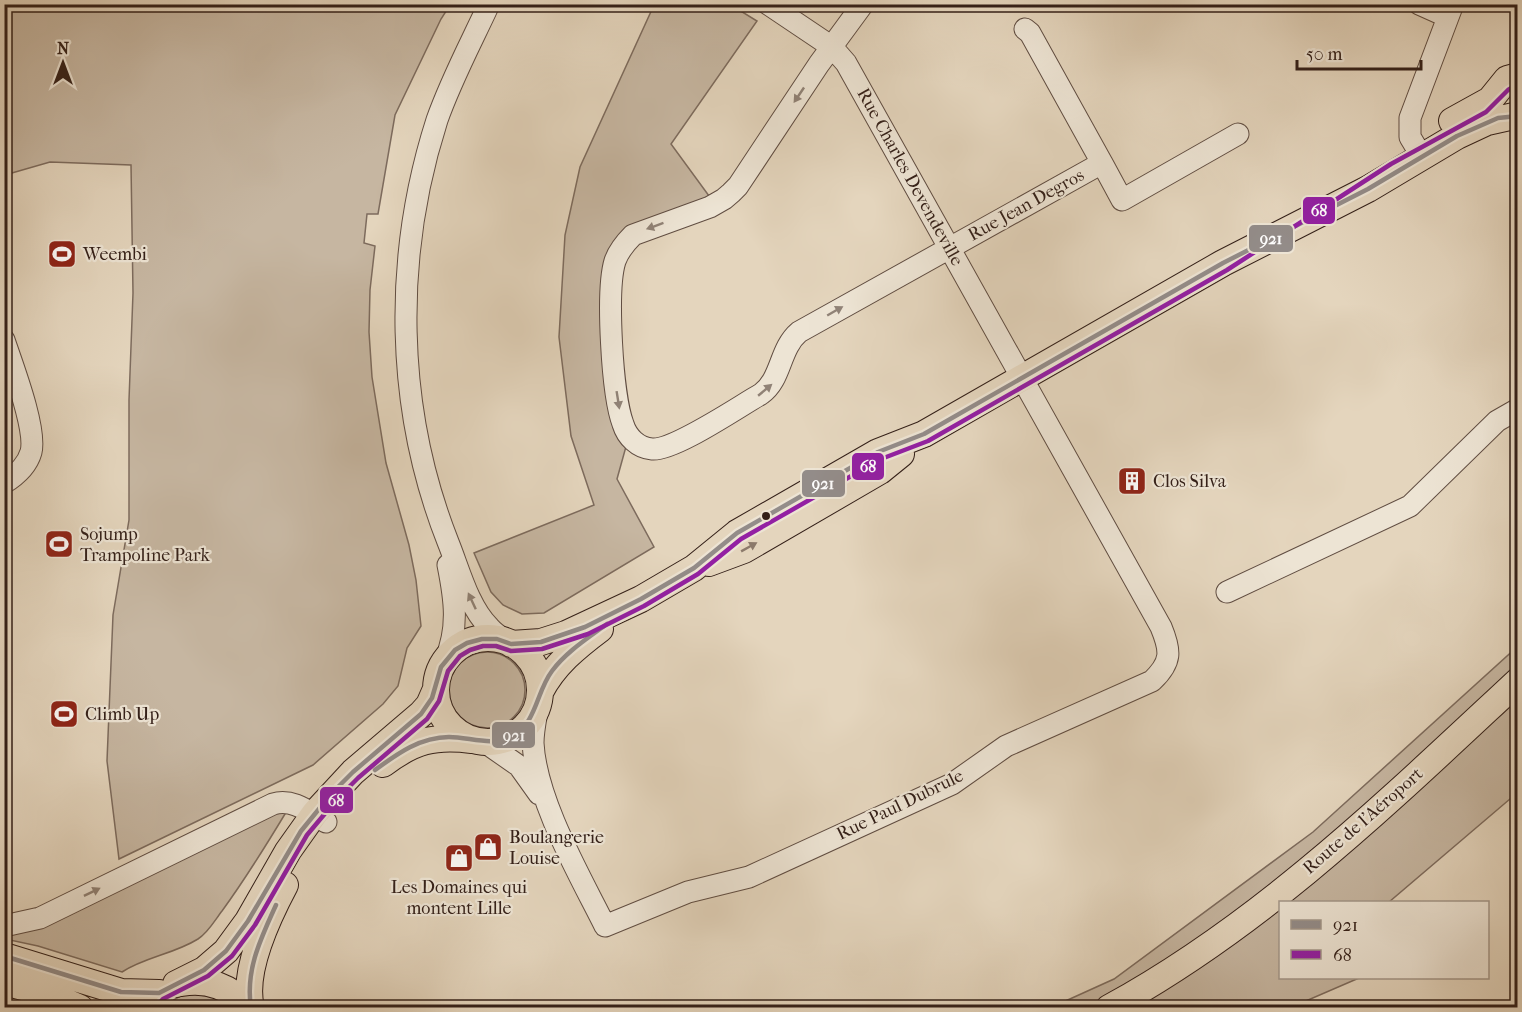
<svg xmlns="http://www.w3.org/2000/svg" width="1522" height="1012" font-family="'IM FELL French Canon',serif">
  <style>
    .green { fill: #c6b6a1; stroke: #7d6b5d; stroke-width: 1.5 }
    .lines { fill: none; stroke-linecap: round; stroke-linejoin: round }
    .minor-casing { stroke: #604d42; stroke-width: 23 }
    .major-casing { stroke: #342019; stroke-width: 28 }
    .minor { stroke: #ede4d4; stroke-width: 21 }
    .major { stroke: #e4d5bd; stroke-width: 26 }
    .bus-1-casing { stroke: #ede4d4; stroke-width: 9 }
    .bus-2-casing { stroke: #ede4d4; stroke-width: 9 }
    .bus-1 { stroke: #938c89; stroke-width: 4.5 }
    .bus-2 { stroke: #9320a3; stroke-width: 4.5 }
    .oneway { fill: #908276 }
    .oneway2 { fill: #8c7a6b }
    .bus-dot { fill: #342019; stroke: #ede4d4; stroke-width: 2 }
    .labels { text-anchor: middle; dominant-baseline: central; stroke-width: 4.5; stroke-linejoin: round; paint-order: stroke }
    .street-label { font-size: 18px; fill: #342019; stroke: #ede4d4 }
    .poi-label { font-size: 18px; fill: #342019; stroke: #ede4d4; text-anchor: start }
    .line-badge { stroke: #ede4d4; stroke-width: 2 }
    .badge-label { font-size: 16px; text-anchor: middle; font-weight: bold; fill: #fff }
  </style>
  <rect width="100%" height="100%" fill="#e4d5bd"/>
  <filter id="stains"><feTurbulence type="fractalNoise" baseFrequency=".00333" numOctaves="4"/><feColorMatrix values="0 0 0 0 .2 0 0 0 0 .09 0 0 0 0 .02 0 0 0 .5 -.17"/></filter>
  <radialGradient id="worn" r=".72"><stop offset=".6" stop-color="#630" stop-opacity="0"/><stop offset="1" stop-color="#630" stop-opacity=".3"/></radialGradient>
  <path class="green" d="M 5,4 L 450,5 L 441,19 L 395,115 L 378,214 L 367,214 L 364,243 L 375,246 L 370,290 L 369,332 L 372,377 L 386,463 L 409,545 L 416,580 L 421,626 L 407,648 L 398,686 L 383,704 L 313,765 L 119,859 L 107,761 L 113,615 L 129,520 L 129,400 L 133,293 L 131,165 L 50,162 L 5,175 Z
    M 675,4 L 731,5 L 757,21 L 671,144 L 712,200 L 614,248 L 627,443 L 617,479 L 654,547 L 544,613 L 522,614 L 503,605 L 491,592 L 474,553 L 594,505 L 571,436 L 559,337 L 565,235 L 580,167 L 654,5 Z
    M 1517,647 L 1517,793 L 1389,902 L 1280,902 L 1280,978 L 1359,978 L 1292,1007 L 1050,1008 L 1114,979 L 1313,832 Z
    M449 690a38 38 0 1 1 76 0a38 38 0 1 1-76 0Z
    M 288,809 C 267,844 246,878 222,911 C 215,920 208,933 198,939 C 174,954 145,957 122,972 L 38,946 L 5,939 L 5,931 L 261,817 Z
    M 192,994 L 214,997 L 230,1008 L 161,1008 L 180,996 Z"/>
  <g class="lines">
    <g class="minor-casing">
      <path id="minor" d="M 489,4 C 471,43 451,80 437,120 C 393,257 395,408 448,542 C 459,569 468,606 489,627 C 495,634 503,639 511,644
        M 863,4 L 819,64 L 738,186 L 731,193 L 724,199 L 710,207 L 633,235 C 625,243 619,250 615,261 C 606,290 612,395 623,424 C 627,437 638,448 652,449 C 674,451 738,407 761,394 C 782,379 779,349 799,332 L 1102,163 L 1122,200 L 1238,134
        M 1419,4 L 1448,17
        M 1025,29 L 1030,33 L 1102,163
        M 1422,157 L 1410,137 L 1410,118 L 1453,4
        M 4,340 C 12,364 37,429 31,452 C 27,466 17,475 4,483
        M 1227,592 L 1410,506 L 1497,421 L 1518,409
        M 445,661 C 459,628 455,600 448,565
        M 538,706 C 536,718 533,730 533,743 C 536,800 579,874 605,926 L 688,892 L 749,877 L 952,784 L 1006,746 L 1152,681 C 1172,662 1171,651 1161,627 L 846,63 L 832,47 L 768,4
        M 486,743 L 519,766 L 539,794
        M 4,926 L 40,918 L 273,804 C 293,798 309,812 326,822"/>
    </g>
    <g class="major-casing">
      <path id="major" d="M 1452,121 L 1490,100 L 1507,79 L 1518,76
        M 709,563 L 744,550 L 880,471 L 901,454
        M436 690a52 52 0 1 1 104 0a52 52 0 1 1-104 0Z
        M 511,644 L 541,642 L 566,634 L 641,599 L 694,568 L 737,533 L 878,452 L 924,434 L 1223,263 L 1368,189 L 1457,136 L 1487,122 L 1514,116
        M 540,692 C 554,665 576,647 600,629
        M 383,764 C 413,741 434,735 472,740
        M 4,956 L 121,992 L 159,993
        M 4,982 L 45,993 L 80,1008
        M 181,983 C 207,978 232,987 248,1008
        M 176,984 L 204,970 L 226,951 L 248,921 L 288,851 L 315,813 L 353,772 L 421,714 L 429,705 L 436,689
        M 251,1008 C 242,971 268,917 285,885
        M 1109,1008 C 1263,924 1390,800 1518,681"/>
    </g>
    <use href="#minor" class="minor"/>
    <use href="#major" class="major"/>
    <g class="bus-1-casing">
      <path id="bus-1" d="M 375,770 C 397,754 420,737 449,737 C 470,737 492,747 512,736 C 537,723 536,692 552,671 C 566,652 588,638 607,624
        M 4,956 L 121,992 L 159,993
        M 159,993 L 204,970 L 226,951 L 248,921 L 301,831 L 332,793 L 353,772 L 421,714 L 432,698 L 441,667 L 455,650 L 467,643 L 482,639 L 497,639 L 511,644 L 541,642 L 585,627 L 641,599 L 694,568 L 737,533 L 878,452 L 924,434 L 1223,263 L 1368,189 L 1457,136 L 1498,118 L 1518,116
        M 251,1008 C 245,970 261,938 276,905"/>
    </g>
    <g class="bus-2-casing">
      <path id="bus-2" d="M 155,1008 L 163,999 L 208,976 L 232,956 L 255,925 L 307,835 L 338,798 L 358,778 L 427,719 L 439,701 L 448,671 L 460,656 L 470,650 L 483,646 L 496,646 L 511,651 L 542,649 L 588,634 L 644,606 L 698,574 L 741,539 L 881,459 L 928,441 L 1227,270 L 1391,164 L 1486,112 L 1508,90 L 1518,84"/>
    </g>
    <use href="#bus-1" class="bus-1"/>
    <use href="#bus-2" class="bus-2"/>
  </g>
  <defs><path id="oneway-solid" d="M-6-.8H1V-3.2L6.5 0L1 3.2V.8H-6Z" transform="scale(1.5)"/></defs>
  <g class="oneway">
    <use href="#oneway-solid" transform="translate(799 95) rotate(124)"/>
    <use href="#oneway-solid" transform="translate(655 226) rotate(160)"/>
    <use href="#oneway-solid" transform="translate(835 311) rotate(-30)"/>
    <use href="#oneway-solid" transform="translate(765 390) rotate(-40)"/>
    <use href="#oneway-solid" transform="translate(618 400) rotate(81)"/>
    <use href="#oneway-solid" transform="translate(472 601) rotate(-115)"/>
    <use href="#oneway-solid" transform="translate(92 892) rotate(-26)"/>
  </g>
  <use class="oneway2" href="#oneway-solid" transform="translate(749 547) rotate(-29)"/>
  <defs>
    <g id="stadium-square" transform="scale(1.5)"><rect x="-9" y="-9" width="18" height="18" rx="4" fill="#8f2418" stroke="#ede4d4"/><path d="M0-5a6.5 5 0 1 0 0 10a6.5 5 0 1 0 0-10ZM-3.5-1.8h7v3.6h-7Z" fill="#fff"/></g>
    <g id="building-square" transform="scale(1.5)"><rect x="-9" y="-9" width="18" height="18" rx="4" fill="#8f2418" stroke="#ede4d4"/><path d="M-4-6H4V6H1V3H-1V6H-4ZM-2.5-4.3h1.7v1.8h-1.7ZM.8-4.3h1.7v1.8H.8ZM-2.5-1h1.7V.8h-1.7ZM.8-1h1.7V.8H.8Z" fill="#fff"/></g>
    <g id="shop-square" transform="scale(1.5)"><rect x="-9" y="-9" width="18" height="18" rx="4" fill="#8f2418" stroke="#ede4d4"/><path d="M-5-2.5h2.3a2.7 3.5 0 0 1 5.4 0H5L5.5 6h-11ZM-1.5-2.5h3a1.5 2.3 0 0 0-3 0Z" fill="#fff"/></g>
  </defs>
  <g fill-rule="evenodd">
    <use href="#stadium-square" x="62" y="254"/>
    <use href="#building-square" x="1132" y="481"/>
    <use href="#stadium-square" x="59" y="544"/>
    <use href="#stadium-square" x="64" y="714"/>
    <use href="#shop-square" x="488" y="847"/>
    <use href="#shop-square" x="459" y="858"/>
  </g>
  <circle class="bus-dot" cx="766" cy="516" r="5"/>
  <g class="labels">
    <g class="street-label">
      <text transform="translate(910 177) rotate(61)">Rue Charles Devendeville</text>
      <text transform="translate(1026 205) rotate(-29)">Rue Jean Degros</text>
      <text transform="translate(900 805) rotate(-26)">Rue Paul Dubrule</text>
      <text transform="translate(1363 821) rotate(-41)">Route de l'Aéroport</text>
    </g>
    <g class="poi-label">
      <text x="83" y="254">Weembi</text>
      <text x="1153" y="481">Clos Silva</text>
      <text x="80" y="534">Sojump<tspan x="80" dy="21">Trampoline Park</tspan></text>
      <text x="85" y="714">Climb Up</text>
      <text x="509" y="837">Boulangerie<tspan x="509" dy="21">Louise</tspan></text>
      <text x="459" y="887" text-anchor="middle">Les Domaines qui<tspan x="459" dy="21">montent Lille</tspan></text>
    </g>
  </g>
  <g class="line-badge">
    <rect x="1302" y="196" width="34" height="29" rx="6" fill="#9320a3"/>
    <rect x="1248" y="224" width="46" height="29" rx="6" fill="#938c89"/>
    <rect x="851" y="452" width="34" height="29" rx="6" fill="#9320a3"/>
    <rect x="801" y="469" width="45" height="29" rx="6" fill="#938c89"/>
    <rect x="491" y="721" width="45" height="28" rx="6" fill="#938c89"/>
    <rect x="319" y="786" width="35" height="28" rx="6" fill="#9320a3"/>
  </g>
  <g class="badge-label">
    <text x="1319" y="216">68</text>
    <text x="1271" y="244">921</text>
    <text x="868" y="472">68</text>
    <text x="823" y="489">921</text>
    <text x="514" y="741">921</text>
    <text x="336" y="806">68</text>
  </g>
  <rect width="1522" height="1012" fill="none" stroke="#e4d5bd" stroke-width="24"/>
  <rect x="6" y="6" width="1510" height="1000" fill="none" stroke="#342019" stroke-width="3"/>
  <rect x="12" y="12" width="1498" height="988" fill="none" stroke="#342019" stroke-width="1.5"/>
  <rect x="1279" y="901" width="210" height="78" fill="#ede4d4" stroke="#a39689" stroke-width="1.5"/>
  <rect x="1291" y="920" width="30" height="9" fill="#938c89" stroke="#a39689" stroke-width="1.5"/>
  <text x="1333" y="931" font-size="18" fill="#342019">921</text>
  <rect x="1291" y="950" width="30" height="9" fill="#9320a3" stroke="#a39689" stroke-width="1.5"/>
  <text x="1333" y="961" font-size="18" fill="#342019">68</text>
  <g transform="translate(63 63)" stroke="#ede4d4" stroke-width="4.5" paint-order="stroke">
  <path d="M0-4.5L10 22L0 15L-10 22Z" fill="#342019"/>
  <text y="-9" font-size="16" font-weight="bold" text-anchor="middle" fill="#342019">N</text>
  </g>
  <path d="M1297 60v9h124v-9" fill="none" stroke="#342019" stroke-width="3"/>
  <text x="1306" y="60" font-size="18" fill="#342019" stroke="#ede4d4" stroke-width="4.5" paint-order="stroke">50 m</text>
  <rect width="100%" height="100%" filter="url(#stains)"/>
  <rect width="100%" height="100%" fill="url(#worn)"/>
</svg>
